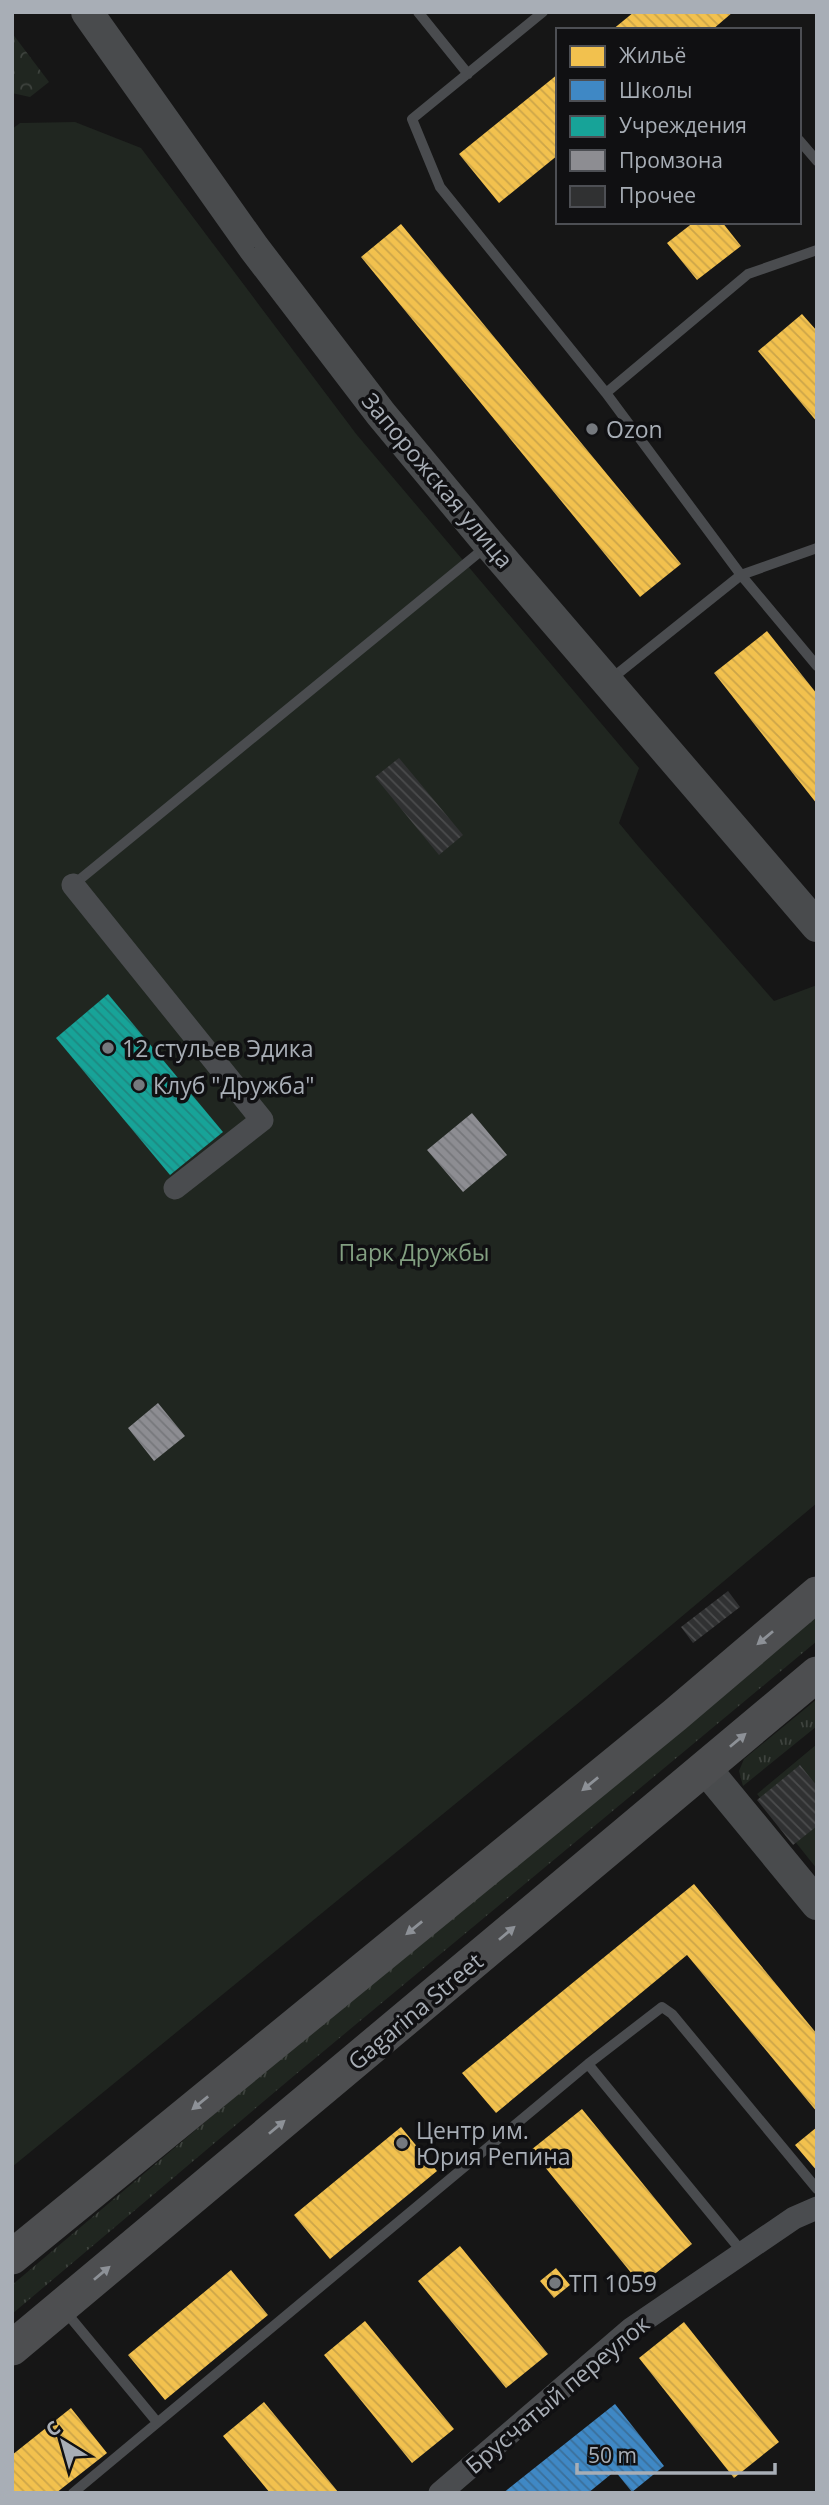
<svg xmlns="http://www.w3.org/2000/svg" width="829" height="2505" font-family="'Open Sans',sans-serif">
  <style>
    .grass { fill: url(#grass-tufts) }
    .forest { fill: url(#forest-crowns) }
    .park { fill: #202620 }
    .homes { fill: url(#homes-back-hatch) }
    .schools { fill: url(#schools-back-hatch) }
    .public { fill: url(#public-back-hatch) }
    .industry { fill: url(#industry-back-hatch) }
    .building { fill: url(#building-back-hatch) }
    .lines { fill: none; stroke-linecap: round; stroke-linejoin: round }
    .lane { stroke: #4a4c4f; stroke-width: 10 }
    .street { stroke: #4a4c4f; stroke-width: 23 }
    .secondary { stroke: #494b4d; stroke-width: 32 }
    .primary { stroke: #4d4e50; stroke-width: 35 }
    .oneway { fill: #8d9197 }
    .poi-dot { fill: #75797e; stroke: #101012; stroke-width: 2.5 }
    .labels { text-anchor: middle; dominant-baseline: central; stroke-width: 7; stroke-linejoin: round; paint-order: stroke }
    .poi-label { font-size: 23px; fill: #a8aeb6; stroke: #101012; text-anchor: start }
    .street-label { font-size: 23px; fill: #a8aeb6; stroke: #101012 }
    .park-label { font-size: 23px; fill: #829f81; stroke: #101012 }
  </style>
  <defs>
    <pattern id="grass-tufts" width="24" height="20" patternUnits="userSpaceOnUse" patternTransform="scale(1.75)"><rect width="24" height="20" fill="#202620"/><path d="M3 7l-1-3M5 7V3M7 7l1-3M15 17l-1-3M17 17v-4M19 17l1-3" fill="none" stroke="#3e433e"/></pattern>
    <pattern id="forest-crowns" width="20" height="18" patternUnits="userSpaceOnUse" patternTransform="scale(1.75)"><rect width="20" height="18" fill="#202620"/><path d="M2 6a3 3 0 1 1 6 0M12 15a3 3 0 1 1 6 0" fill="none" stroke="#3e433e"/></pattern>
    <pattern id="homes-back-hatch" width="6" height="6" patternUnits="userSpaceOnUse" patternTransform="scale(1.75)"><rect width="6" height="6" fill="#f2c14e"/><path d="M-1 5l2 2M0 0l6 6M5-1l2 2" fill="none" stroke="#cca549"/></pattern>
    <pattern id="schools-back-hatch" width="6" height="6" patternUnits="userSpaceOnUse" patternTransform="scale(1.75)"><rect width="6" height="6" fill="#3f88c5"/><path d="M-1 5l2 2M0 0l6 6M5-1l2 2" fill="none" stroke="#3b6f9a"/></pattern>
    <pattern id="public-back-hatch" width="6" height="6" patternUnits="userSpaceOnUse" patternTransform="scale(1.75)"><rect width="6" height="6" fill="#17a398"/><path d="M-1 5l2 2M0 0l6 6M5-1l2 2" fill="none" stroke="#1e8780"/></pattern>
    <pattern id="industry-back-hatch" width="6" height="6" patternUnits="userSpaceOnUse" patternTransform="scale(1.75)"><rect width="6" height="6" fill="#8d8d92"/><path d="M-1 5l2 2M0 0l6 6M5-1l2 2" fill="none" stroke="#76777b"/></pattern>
    <pattern id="building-back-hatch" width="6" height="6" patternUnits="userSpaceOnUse" patternTransform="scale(1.75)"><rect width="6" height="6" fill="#303132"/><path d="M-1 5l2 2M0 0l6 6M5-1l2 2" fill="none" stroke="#4b4c4d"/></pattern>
  </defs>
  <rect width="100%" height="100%" fill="#161616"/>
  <path class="grass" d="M 817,1612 L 817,1641 L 289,2080 L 12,2314 L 12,2285 L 275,2063 Z
    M 817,1699 L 817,1726 L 743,1786 L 739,1771 L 744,1759 Z"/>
  <path class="forest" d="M 12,33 L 49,82 L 30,97 L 12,93 Z"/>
  <path class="park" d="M 75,122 L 141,148 L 357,435 L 639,768 L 619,823 L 638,846 L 774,1001 L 817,985 L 817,1503 L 587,1696 L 12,2167 L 12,129 L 20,123 Z
    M 817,1744 L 817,1869 L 757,1794 Z"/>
  <path class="homes" d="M 634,12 L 733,12 L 712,30 L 612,30 Z
    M 558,74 L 558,155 L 499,203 L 459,154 Z
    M 694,222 L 722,222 L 741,246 L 697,280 L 667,243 Z
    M 401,224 L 681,564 L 640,597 L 361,257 Z
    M 802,314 L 817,331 L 817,422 L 758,351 Z
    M 767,631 L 817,694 L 817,804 L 714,673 Z
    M 694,1884 L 817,2034 L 817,2112 L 687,1955 L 496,2113 L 462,2073 Z
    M 582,2109 L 692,2244 L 641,2285 L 531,2150 Z
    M 401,2127 L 437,2171 L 330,2259 L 294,2215 Z
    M 817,2127 L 817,2171 L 795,2145 Z
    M 460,2246 L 548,2354 L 506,2388 L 418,2281 Z
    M 556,2268 L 570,2285 L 554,2298 L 540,2281 Z
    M 231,2270 L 268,2315 L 165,2400 L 128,2355 Z
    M 365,2321 L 454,2429 L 412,2463 L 324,2355 Z
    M 684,2322 L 779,2442 L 734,2478 L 639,2358 Z
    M 264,2402 L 339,2493 L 270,2493 L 223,2436 Z
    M 71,2408 L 107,2453 L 56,2493 L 12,2493 L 12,2455 Z"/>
  <path class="schools" d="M 615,2404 L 664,2466 L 632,2492 L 615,2471 L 588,2493 L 503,2493 Z"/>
  <path class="public" d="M 108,994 L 223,1132 L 170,1175 L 56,1038 Z"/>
  <path class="industry" d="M 472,1113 L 507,1155 L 463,1192 L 427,1150 Z
    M 158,1403 L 185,1436 L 154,1461 L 128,1428 Z"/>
  <path class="building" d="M 399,758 L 463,835 L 439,855 L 375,777 Z
    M 728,1591 L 740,1607 L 693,1643 L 681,1627 Z
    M 800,1765 L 817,1786 L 817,1826 L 793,1845 L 757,1800 Z"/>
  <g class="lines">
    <path class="lane" d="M 418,12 L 468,74
      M 543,12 L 412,119 L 440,187 L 606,393
      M 799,140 L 817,161
      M 817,250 L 748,274 L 606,393 L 741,575 L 817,666
      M 611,679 L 741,575 L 817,548
      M 73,885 L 487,546
      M 588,2064 L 743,2253
      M 65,2311 L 157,2422
      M 73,2493 L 588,2064 L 662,2007 L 672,2014 L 817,2189"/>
    <path class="street" d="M 73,885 L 262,1120 L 175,1188
      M 440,2493 L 631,2329 L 794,2218 L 817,2208"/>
    <path class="secondary" d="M 87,12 L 254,248 L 381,414 L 489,544 L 817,926
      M 705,1768 L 817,1904"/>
    <path class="primary" d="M 12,2257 L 675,1715 L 817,1594
      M 12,2348 L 817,1674"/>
  </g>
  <defs><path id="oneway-solid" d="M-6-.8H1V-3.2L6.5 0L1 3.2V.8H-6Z" transform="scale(1.75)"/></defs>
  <g class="oneway">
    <use href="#oneway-solid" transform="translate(765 1638) rotate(140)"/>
    <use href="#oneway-solid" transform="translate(738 1740) rotate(-40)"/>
    <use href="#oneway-solid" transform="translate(590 1784) rotate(141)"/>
    <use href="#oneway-solid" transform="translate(414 1928) rotate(141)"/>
    <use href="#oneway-solid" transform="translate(507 1933) rotate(-40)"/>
    <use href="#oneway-solid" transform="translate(200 2103) rotate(141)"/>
    <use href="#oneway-solid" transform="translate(277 2127) rotate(-40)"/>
    <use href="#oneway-solid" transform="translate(102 2273) rotate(-40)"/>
  </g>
  <g class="poi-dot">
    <circle cx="592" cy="429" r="7"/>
    <circle cx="108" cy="1048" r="7"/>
    <circle cx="139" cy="1085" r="7"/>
    <circle cx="402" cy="2143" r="7"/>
    <circle cx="555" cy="2283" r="7"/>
  </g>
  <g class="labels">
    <g class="poi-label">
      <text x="606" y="429">Ozon</text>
      <text x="122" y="1048">12 стульев Эдика</text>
      <text x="153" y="1085">Клуб "Дружба"</text>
      <text x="416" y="2130">Центр им.<tspan x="416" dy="26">Юрия Репина</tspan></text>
      <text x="569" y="2283">ТП 1059</text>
    </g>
    <g class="street-label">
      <text transform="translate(438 480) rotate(50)">Запорожская улица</text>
      <text transform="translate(415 2011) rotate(-40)">Gagarina Street</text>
      <text transform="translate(557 2394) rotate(-40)">Брусчатый переулок</text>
    </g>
    <g class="park-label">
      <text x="414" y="1252">Парк Дружбы</text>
    </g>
  </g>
  <rect width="829" height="2505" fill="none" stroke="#a8aeb6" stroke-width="28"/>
  <rect x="556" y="28" width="245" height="196" fill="#101012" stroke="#4d4f54" stroke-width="2"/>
  <rect x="570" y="46" width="35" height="21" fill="#f2c14e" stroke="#4d4f54" stroke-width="2"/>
  <text x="619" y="63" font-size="21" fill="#a8aeb6">Жильё</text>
  <rect x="570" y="80" width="35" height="21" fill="#3f88c5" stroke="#4d4f54" stroke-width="2"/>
  <text x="619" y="98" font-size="21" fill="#a8aeb6">Школы</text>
  <rect x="570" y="116" width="35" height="21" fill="#17a398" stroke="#4d4f54" stroke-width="2"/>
  <text x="619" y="133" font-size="21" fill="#a8aeb6">Учреждения</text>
  <rect x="570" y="150" width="35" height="21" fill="#8d8d92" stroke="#4d4f54" stroke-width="2"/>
  <text x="619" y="168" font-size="21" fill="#a8aeb6">Промзона</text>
  <rect x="570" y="186" width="35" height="21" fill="#303132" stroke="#4d4f54" stroke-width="2"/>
  <text x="619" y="203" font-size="21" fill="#a8aeb6">Прочее</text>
  <g transform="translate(63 2442) rotate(323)" stroke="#101012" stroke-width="5" paint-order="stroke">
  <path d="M0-5L12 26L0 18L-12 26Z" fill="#a8aeb6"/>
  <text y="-10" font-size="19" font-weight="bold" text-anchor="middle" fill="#a8aeb6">С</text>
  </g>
  <path d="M577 2463v10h198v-10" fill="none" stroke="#a8aeb6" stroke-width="3.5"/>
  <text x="588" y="2463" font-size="21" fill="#a8aeb6" stroke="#101012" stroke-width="5" paint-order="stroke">50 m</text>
</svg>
